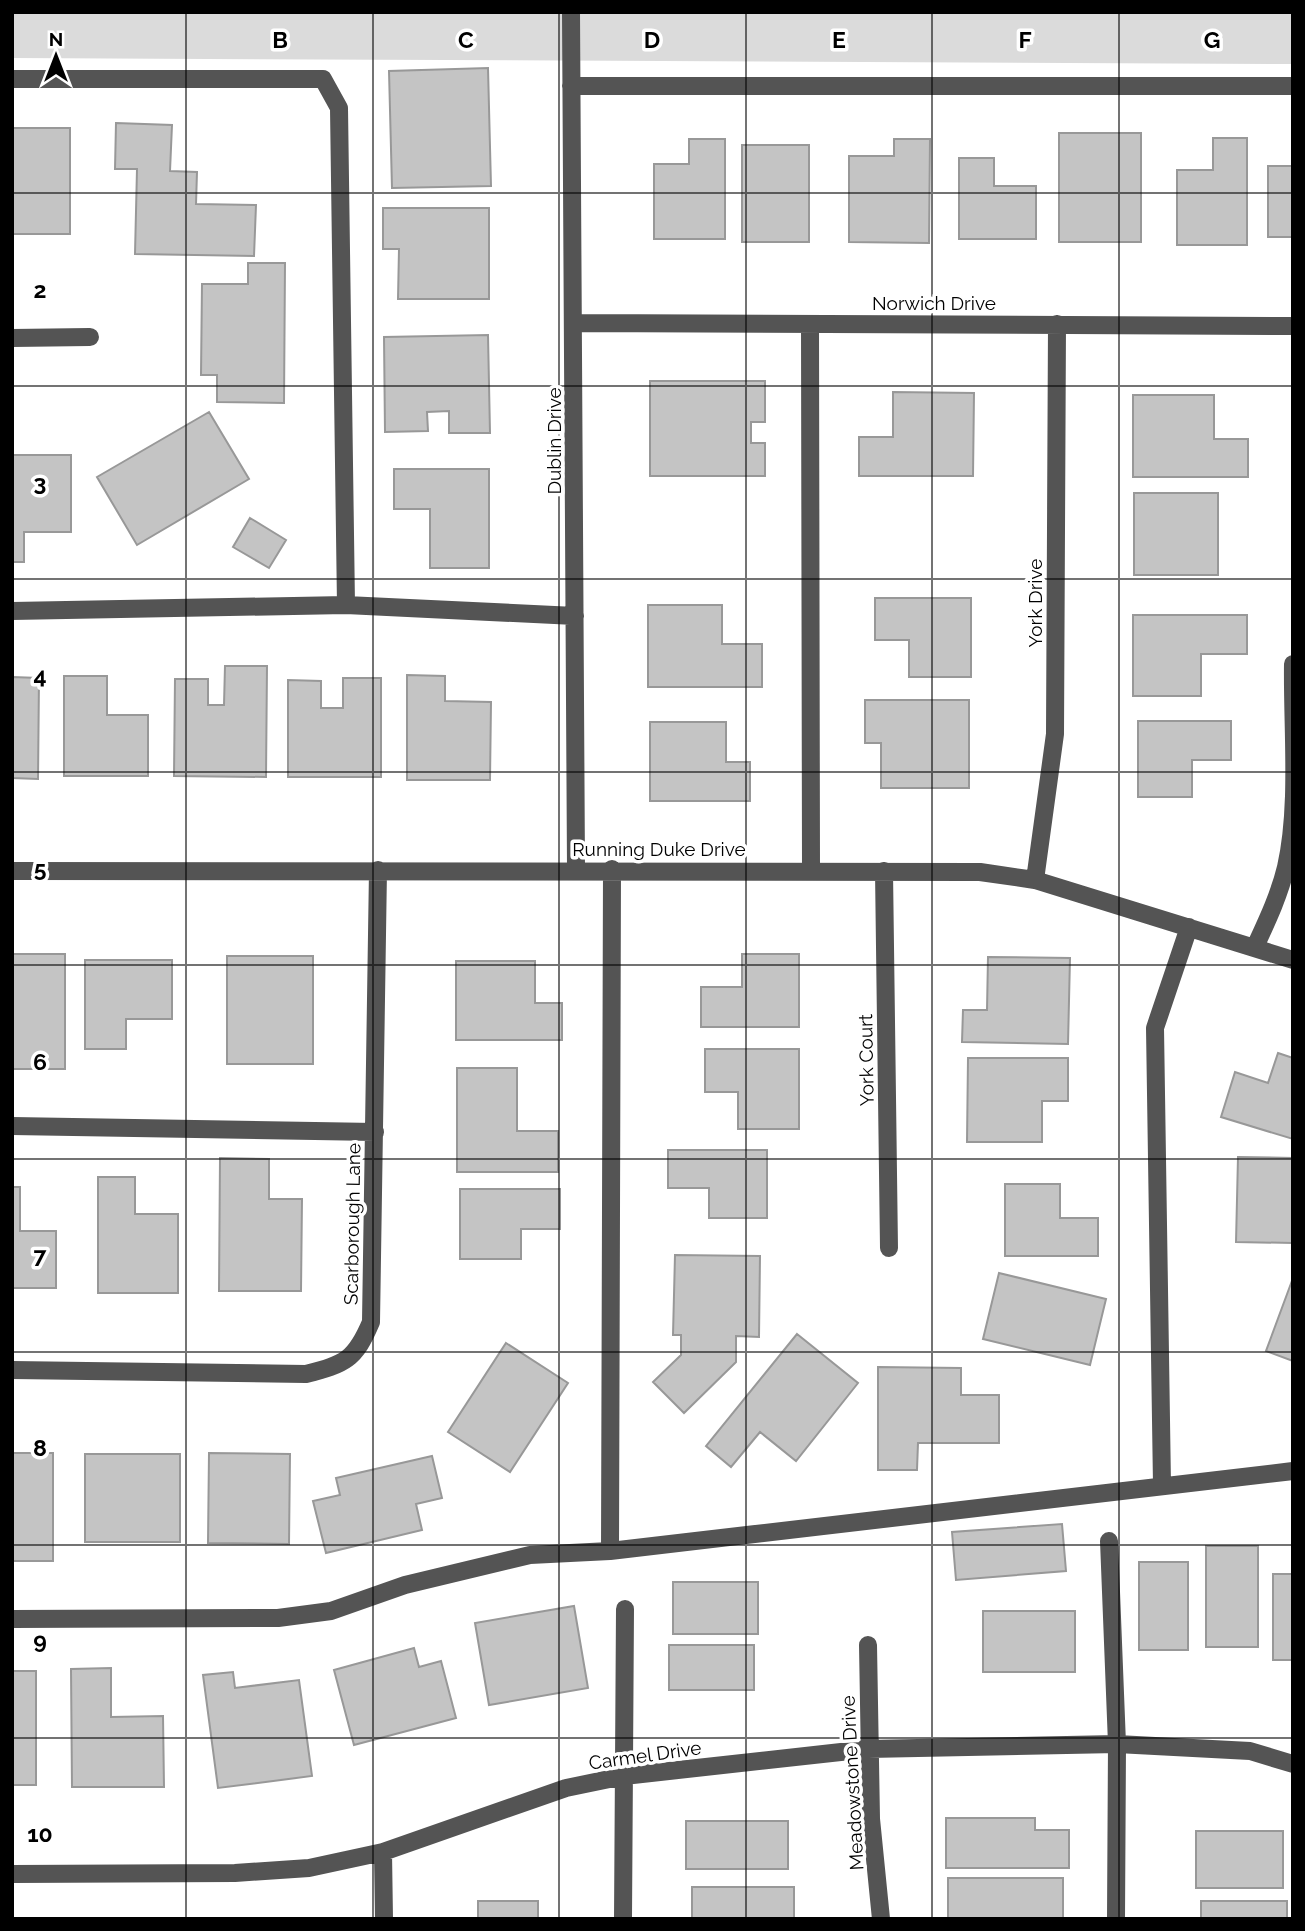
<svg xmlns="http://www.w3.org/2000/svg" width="1305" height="1931" font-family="Raleway,sans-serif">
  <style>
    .green { fill: #dbdbdb }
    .building { fill: #c4c4c4; stroke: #989898; stroke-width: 2 }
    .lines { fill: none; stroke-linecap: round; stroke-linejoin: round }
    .minor { stroke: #545454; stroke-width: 18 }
    .grid { fill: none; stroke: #000; stroke-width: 2; stroke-opacity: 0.55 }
    .labels { text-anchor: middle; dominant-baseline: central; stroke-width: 7; stroke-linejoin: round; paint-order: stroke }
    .street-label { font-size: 19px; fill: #000; stroke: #fff }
    .grid-label { font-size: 23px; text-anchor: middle; font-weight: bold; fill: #000; stroke: #fff; stroke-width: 7; stroke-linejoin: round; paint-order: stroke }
  </style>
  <rect width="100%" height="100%" fill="#fff"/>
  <path class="green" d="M 12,12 L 1293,12 L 1293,64 L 12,58 Z"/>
  <path class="building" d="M 488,68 L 491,186 L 392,188 L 389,71 Z
    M 116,123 L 172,125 L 170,171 L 197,172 L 196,204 L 256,205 L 254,256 L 135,254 L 137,169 L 115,169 Z
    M 12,128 L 70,128 L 70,234 L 12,234 Z
    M 1059,133 L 1141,133 L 1141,242 L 1059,242 Z
    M 1213,138 L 1247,138 L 1247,245 L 1177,245 L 1177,170 L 1213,170 Z
    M 689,139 L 725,139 L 725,239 L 654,239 L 654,164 L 689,164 Z
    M 894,139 L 930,139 L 929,243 L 849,242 L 849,156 L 894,156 Z
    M 742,145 L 809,145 L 809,242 L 742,242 Z
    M 959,158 L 994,158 L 994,186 L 1036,186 L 1036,239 L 959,239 Z
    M 1268,166 L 1293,166 L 1293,237 L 1268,237 Z
    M 383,208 L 489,208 L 489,299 L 398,299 L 399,249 L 383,249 Z
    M 248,263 L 285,263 L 284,403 L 217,402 L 217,375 L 201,375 L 202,284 L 248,284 Z
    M 488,335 L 490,433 L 449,433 L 449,411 L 427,412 L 428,431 L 385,432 L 384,337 Z
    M 650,381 L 765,381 L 765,422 L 751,422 L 751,443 L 765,443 L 765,476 L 650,476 Z
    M 893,392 L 974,393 L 973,476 L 859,476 L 859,437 L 893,437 Z
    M 1133,395 L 1214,395 L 1214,439 L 1248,439 L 1248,477 L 1133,477 Z
    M 209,412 L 249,479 L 137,545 L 97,477 Z
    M 12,455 L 71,455 L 71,532 L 24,532 L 24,562 L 12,562 Z
    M 394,469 L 489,469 L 489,568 L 430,568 L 430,509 L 394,509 Z
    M 1134,493 L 1218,493 L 1218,575 L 1134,575 Z
    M 250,518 L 286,540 L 269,568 L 233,547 Z
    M 875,598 L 971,598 L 971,677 L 909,677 L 909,640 L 875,640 Z
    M 648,605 L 722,605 L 722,644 L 762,644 L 762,687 L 648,687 Z
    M 1133,615 L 1247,615 L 1247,654 L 1201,654 L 1201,696 L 1133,696 Z
    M 225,666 L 267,666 L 266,777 L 174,776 L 175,679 L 208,679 L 208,705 L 224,705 Z
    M 407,675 L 445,676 L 445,701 L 491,702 L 490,780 L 407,780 Z
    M 64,676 L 107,676 L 107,715 L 148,715 L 148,776 L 64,776 Z
    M 12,677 L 39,678 L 38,779 L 12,778 Z
    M 343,678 L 381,678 L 381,777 L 288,777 L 288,680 L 321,681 L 321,708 L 343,708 Z
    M 865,700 L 969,700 L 969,788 L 881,788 L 881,743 L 865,743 Z
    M 1138,721 L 1231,721 L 1231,760 L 1192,760 L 1192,797 L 1138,797 Z
    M 650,722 L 726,722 L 726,762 L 750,762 L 750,801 L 650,801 Z
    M 12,954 L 65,954 L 65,1069 L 12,1069 Z
    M 742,954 L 799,954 L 799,1027 L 701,1027 L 701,987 L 742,987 Z
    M 227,956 L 313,956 L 313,1064 L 227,1064 Z
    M 988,957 L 1070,958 L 1068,1044 L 962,1042 L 963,1010 L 987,1010 Z
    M 85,960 L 172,960 L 172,1019 L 126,1019 L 126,1049 L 85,1049 Z
    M 456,961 L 535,961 L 535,1003 L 562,1003 L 562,1040 L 456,1040 Z
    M 705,1049 L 799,1049 L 799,1129 L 738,1129 L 738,1092 L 705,1092 Z
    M 1278,1053 L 1293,1058 L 1293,1139 L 1221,1117 L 1235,1072 L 1268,1083 Z
    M 968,1058 L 1068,1058 L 1068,1101 L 1042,1101 L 1042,1142 L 967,1142 Z
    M 457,1068 L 517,1068 L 517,1131 L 558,1131 L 558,1172 L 457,1172 Z
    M 668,1150 L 767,1150 L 767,1218 L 709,1218 L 709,1188 L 668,1188 Z
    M 1238,1157 L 1293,1158 L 1293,1243 L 1236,1242 Z
    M 220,1158 L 269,1159 L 269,1199 L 302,1199 L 301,1291 L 219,1291 Z
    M 98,1177 L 135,1177 L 135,1214 L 178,1214 L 178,1293 L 98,1293 Z
    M 1005,1184 L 1060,1184 L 1060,1218 L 1098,1218 L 1098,1256 L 1005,1256 Z
    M 12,1187 L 20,1187 L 20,1231 L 56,1231 L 56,1288 L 12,1288 Z
    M 460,1189 L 560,1189 L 560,1229 L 521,1229 L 521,1259 L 460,1259 Z
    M 675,1255 L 760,1256 L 759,1337 L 736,1336 L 736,1362 L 684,1413 L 653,1382 L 681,1355 L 681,1335 L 673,1335 Z
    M 999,1273 L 1106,1299 L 1090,1365 L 983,1339 Z
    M 1293,1278 L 1293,1361 L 1266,1351 Z
    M 797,1334 L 858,1383 L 796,1461 L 760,1432 L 731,1467 L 706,1446 Z
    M 506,1343 L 568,1383 L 510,1472 L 448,1432 Z
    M 878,1367 L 961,1368 L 961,1395 L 999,1395 L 999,1443 L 918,1443 L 917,1470 L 878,1470 Z
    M 12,1453 L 53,1453 L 53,1561 L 12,1561 Z
    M 209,1453 L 290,1454 L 289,1544 L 208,1543 Z
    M 85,1454 L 180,1454 L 180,1542 L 85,1542 Z
    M 432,1456 L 442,1498 L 416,1504 L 422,1530 L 326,1553 L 313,1501 L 340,1495 L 336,1478 Z
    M 1062,1524 L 1066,1571 L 956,1580 L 952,1532 Z
    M 1206,1546 L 1258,1546 L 1258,1647 L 1206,1647 Z
    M 1139,1562 L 1188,1562 L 1188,1650 L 1139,1650 Z
    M 1273,1574 L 1293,1574 L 1293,1660 L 1273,1660 Z
    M 673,1582 L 758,1582 L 758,1634 L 673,1634 Z
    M 574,1606 L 588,1688 L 489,1705 L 475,1623 Z
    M 983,1611 L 1075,1611 L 1075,1672 L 983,1672 Z
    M 669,1645 L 754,1645 L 754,1690 L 669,1690 Z
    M 414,1648 L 419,1667 L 441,1661 L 456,1718 L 354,1745 L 334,1670 Z
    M 111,1668 L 111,1717 L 163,1716 L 164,1787 L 72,1787 L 71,1669 Z
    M 12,1671 L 36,1671 L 36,1785 L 12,1785 Z
    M 233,1672 L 235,1688 L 299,1680 L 312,1776 L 218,1788 L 203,1675 Z
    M 946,1818 L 1035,1818 L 1035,1830 L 1069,1830 L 1069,1868 L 946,1868 Z
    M 686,1821 L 788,1821 L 788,1869 L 686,1869 Z
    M 1196,1831 L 1283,1831 L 1283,1888 L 1196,1888 Z
    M 948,1878 L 1063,1878 L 1063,1919 L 948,1919 Z
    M 692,1887 L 794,1887 L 794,1919 L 692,1919 Z
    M 478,1901 L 538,1901 L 538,1919 L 478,1919 Z
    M 1201,1901 L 1287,1901 L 1287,1919 L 1201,1919 Z"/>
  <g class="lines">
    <path class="minor" d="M 571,12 L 576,869
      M 12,79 L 323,79 L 339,108 L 346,605
      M 571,86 L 1293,86
      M 575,323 L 1293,326
      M 810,324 L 811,871
      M 12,338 L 90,337
      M 12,611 L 346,605 L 575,616
      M 12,871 L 980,872 L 1035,880 L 1293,960
      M 884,871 L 889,1248
      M 1035,880 L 1055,734 L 1057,324
      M 1255,947 C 1267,921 1279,896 1286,867 C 1300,805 1292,728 1293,664
      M 12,1126 L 375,1132
      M 12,1370 L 306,1374 C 345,1364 355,1360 371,1322 L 378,870
      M 1162,1485 L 1155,1028 L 1189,927
      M 1109,1541 L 1117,1744 L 1116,1919
      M 610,1551 L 612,869
      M 12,1619 L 278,1618 L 331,1611 L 405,1585 L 530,1555 L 610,1551 L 1293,1471
      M 868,1645 L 871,1819 L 881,1919
      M 383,1852 L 384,1919
      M 12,1874 L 235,1873 L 309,1868 L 383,1852 L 566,1788 L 624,1776 L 868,1749 L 1117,1744 L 1250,1751 L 1293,1764
      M 623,1919 L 625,1609"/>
  </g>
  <path class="grid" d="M 186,12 L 186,1919M 373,12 L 373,1919M 559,12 L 559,1919M 746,12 L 746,1919M 932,12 L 932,1919M 1119,12 L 1119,1919M 12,193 L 1293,193M 12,386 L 1293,386M 12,579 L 1293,579M 12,772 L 1293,772M 12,965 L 1293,965M 12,1159 L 1293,1159M 12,1352 L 1293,1352M 12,1545 L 1293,1545M 12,1738 L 1293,1738"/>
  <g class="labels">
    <g class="street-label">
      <text x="934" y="303">Norwich Drive</text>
      <text transform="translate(554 441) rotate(-90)">Dublin Drive</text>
      <text transform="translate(1035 603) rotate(-90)">York Drive</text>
      <text x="659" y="849">Running Duke Drive</text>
      <text transform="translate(866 1060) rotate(-91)">York Court</text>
      <text transform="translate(352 1224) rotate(-89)">Scarborough Lane</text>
      <text transform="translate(645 1755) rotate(-8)">Carmel Drive</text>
      <text transform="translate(852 1783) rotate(-93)">Meadowstone Drive</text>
    </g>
  </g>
  <g class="grid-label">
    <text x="280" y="48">B</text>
    <text x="466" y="48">C</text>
    <text x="652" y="48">D</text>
    <text x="839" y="48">E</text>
    <text x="1025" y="48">F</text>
    <text x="1212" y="48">G</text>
    <text x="40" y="298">2</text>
    <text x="40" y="491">3</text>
    <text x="40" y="684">4</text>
    <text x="40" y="877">5</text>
    <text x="40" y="1070">6</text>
    <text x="40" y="1263">7</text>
    <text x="40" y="1456">8</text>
    <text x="40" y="1649">9</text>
    <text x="40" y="1842">10</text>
  </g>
  <rect width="1305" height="1931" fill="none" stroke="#000000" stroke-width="28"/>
  <g transform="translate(56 56)" stroke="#ffffff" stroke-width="5" paint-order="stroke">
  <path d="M0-5L12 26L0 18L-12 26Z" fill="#000000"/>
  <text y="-10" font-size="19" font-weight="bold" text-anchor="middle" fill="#000000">N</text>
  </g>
</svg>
